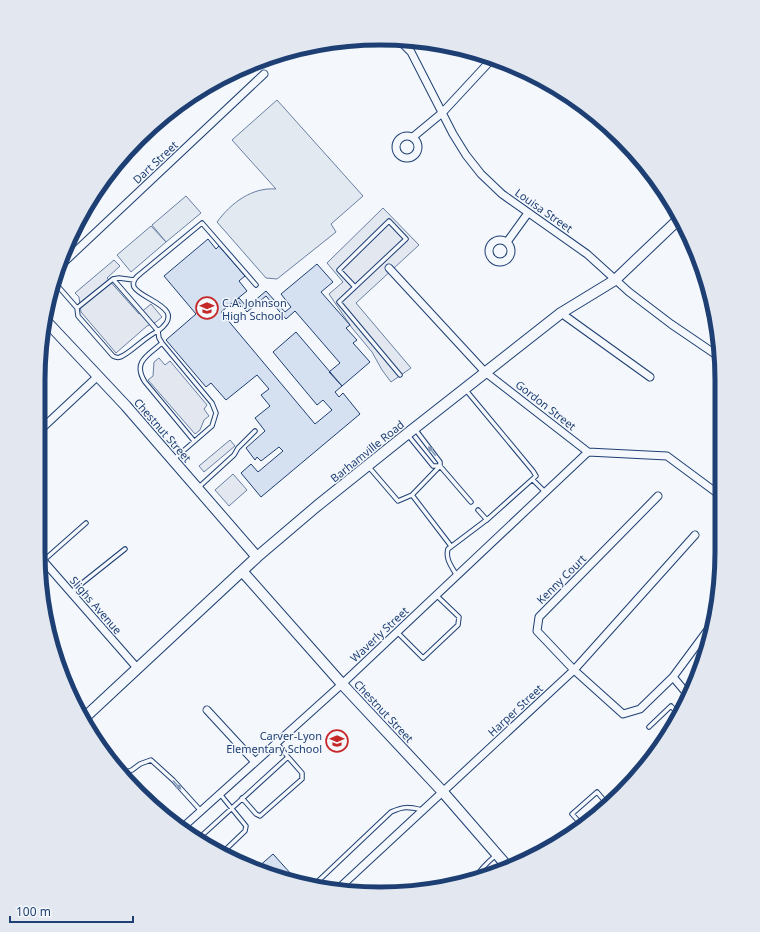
<svg xmlns="http://www.w3.org/2000/svg" width="760" height="932" font-family="'Noto Sans',sans-serif">
  <style>
    .garden { fill: #e3e9f0; stroke: #687fa3 }
    .parking { fill: #e3e8f0; stroke: #687fa3 }
    .building { fill: #d5e0f0; stroke: #1d3f73 }
    .lines { fill: none; stroke-linecap: round; stroke-linejoin: round }
    .lane-casing { stroke: #1d3f73; stroke-width: 5.5 }
    .street-casing { stroke: #1d3f73; stroke-width: 9 }
    .secondary-casing { stroke: #1d3f73; stroke-width: 12 }
    .lane { stroke: #f4f7fb; stroke-width: 3.5 }
    .street { stroke: #f4f7fb; stroke-width: 7 }
    .secondary { stroke: #f4f7fb; stroke-width: 10 }
    .oneway { fill: #889bb7 }
    .labels { text-anchor: middle; dominant-baseline: central; stroke-width: 3; stroke-linejoin: round; paint-order: stroke }
    .street-label { font-size: 11px; fill: #1d3f73; stroke: #f4f7fb }
    .poi-label { font-size: 11px; fill: #1d3f73; stroke: #f4f7fb; text-anchor: start }
    .rim { fill: none; stroke: #1d3f73; stroke-width: 5 }
  </style>
  <rect width="100%" height="100%" fill="#f4f7fb"/>
  <path class="garden" d="M 277,100 L 363,196 L 331,224 L 336,232 L 277,279 L 266,278 L 217,222 C 231,203 252,187 276,189 L 232,140 Z
    M 186,196 L 201,213 L 166,242 L 152,225 Z
    M 151,226 L 166,242 L 131,272 L 117,255 Z"/>
  <path class="parking" d="M 383,208 L 419,245 L 356,303 L 411,368 L 391,382 L 382,370 L 372,352 L 352,328 L 329,294 L 343,282 L 327,263 Z
    M 114,260 L 120,266 L 107,278 L 139,314 L 151,304 L 162,317 L 156,322 L 147,326 L 116,353 L 81,312 L 79,297 L 75,293 Z
    M 159,358 L 165,365 L 170,361 L 207,405 L 204,409 L 209,416 L 204,420 L 200,430 L 195,434 L 148,380 L 153,376 L 154,362 Z
    M 230,440 L 235,446 L 204,472 L 199,466 Z
    M 233,474 L 247,490 L 229,506 L 215,490 Z"/>
  <path class="building" d="M 208,239 L 216,249 L 219,246 L 245,276 L 239,281 L 247,291 L 221,312 L 315,424 L 332,410 L 323,400 L 317,405 L 273,352 L 296,332 L 342,386 L 335,392 L 339,397 L 343,393 L 360,414 L 261,497 L 241,473 L 251,464 L 258,472 L 283,451 L 279,447 L 261,461 L 257,457 L 255,460 L 246,448 L 265,431 L 255,418 L 270,406 L 261,395 L 269,389 L 257,375 L 226,400 L 211,383 L 206,387 L 166,340 L 196,314 L 164,276 Z
    M 317,264 L 333,282 L 321,292 L 350,325 L 346,328 L 357,340 L 353,343 L 370,362 L 342,386 L 329,372 L 340,363 L 295,311 L 286,319 L 266,296 L 247,312 L 237,300 L 239,298 L 247,307 L 266,291 L 285,312 L 291,307 L 281,294 Z
    M 273,854 L 292,875 L 288,879 L 270,876 L 253,868 L 255,866 L 257,868 Z"/>
  <g class="lines">
    <g class="lane-casing">
      <path id="lane" d="M 113,279 L 158,331 C 189,308 141,300 134,287 C 132,282 136,277 140,274 L 202,223 L 256,285
        M 56,284 L 77,308 L 78,316 L 113,356 C 115,357 118,358 120,357 C 128,355 146,336 158,331 L 159,338 L 162,343 L 212,403 L 216,413 L 212,426 L 174,459
        M 355,287 L 339,270 L 389,221 L 406,239 L 339,302 L 400,375
        M 77,308 L 113,279 L 119,278 L 134,280
        M 162,343 C 148,355 132,362 145,382 L 194,441
        M 407,434 L 433,466 L 440,466 L 440,462 L 415,429
        M 368,466 L 398,501 L 412,495 L 451,546
        M 533,480 L 545,492
        M 199,487 L 234,455 L 238,448 L 255,431
        M 412,495 L 440,466 L 471,502
        M 478,510 L 487,520
        M 43,561 L 86,523
        M 457,576 C 452,567 445,559 448,549 L 489,518 L 536,476 L 533,471 L 465,389
        M 71,592 L 125,549
        M 397,632 L 423,658 L 458,625 L 459,617 L 436,595
        M 649,727 L 671,706 L 679,715
        M 105,751 L 126,772 L 132,770 L 140,764 L 151,760 L 173,780 L 201,811
        M 220,794 L 246,826 L 245,831 L 221,854
        M 242,798 L 256,814 L 260,816 L 302,779 L 302,773 L 288,757
        M 582,825 L 572,814 L 597,792 L 609,806
        M 198,839 L 288,757 L 277,743
        M 476,877 C 481,868 488,862 496,855
        M 314,885 L 391,812 C 404,806 409,807 422,810"/>
    </g>
    <g class="street-casing">
      <path id="street" d="M 399,40 L 411,52 L 453,134 L 466,155 L 481,174 L 502,194 L 587,254 L 629,292 L 671,324 L 721,358
        M396 147a11 11 0 1 1 22 0a11 11 0 1 1-22 0Z
        M 413,137 L 442,113 L 493,58
        M489 251a11 11 0 1 1 22 0a11 11 0 1 1-22 0Z
        M 507,242 L 528,213
        M 60,266 L 264,74
        M 389,268 L 485,372 L 588,452 L 667,456 L 721,496
        M 561,313 L 650,377
        M 38,432 L 98,376
        M 658,496 L 539,617 L 537,631 L 574,670 L 623,714 L 640,709 L 673,677 L 713,623
        M 39,556 L 138,669
        M 673,677 L 689,696
        M 207,710 L 255,762
        M 182,828 L 342,684 L 588,452
        M 338,889 L 574,670 L 695,535"/>
    </g>
    <g class="secondary-casing">
      <path id="secondary" d="M 47,322 L 126,406 L 257,557
        M 242,571 L 342,684 L 442,791 L 508,867
        M 82,720 L 257,557 L 317,506 L 407,434 L 561,313 L 615,280 L 680,218"/>
    </g>
    <use href="#lane" class="lane"/>
    <use href="#street" class="street"/>
    <use href="#secondary" class="secondary"/>
  </g>
  <defs><path id="oneway-solid" d="M-6-.8H1V-3.2L6.5 0L1 3.2V.8H-6Z"/></defs>
  <g class="oneway">
    <use href="#oneway-solid" transform="translate(432 451) rotate(-128)"/>
    <use href="#oneway-solid" transform="translate(177 785) rotate(47)"/>
  </g>
  <defs>
    <g id="school-ring" transform="scale(1.15)"><circle r="9.5" fill="#f4f7fb" stroke="#c62828" stroke-width="1.5"/><path d="M0-5L7-2L0 1L-7-2ZM-4 1L0 2.5L4 1V4Q0 6-4 4Z" fill="#c62828"/></g>
  </defs>
  <g fill-rule="evenodd">
    <use href="#school-ring" x="207" y="308"/>
    <use href="#school-ring" x="337" y="741"/>
  </g>
  <g class="labels">
    <g class="street-label">
      <text transform="translate(155 162) rotate(-43)">Dart Street</text>
      <text transform="translate(544 210) rotate(35)">Louisa Street</text>
      <text transform="translate(546 405) rotate(38)">Gordon Street</text>
      <text transform="translate(163 430) rotate(49)">Chestnut Street</text>
      <text transform="translate(367 451) rotate(-39)">Barhamville Road</text>
      <text transform="translate(561 579) rotate(-45)">Kenny Court</text>
      <text transform="translate(96 605) rotate(49)">Slighs Avenue</text>
      <text transform="translate(379 634) rotate(-43)">Waverly Street</text>
      <text transform="translate(515 710) rotate(-43)">Harper Street</text>
      <text transform="translate(384 711) rotate(47)">Chestnut Street</text>
    </g>
    <g class="poi-label">
      <text x="222" y="302">C.A. Johnson<tspan x="222" dy="13">High School</tspan></text>
      <text x="322" y="735" text-anchor="end">Carver-Lyon<tspan x="322" dy="13">Elementary School</tspan></text>
    </g>
  </g>
  <path d="M0 0H760V932H0ZM380 45H380A335 335 0 0 1 715 380V552A335 335 0 0 1 380 887H380A335 335 0 0 1 45 552V380A335 335 0 0 1 380 45Z" fill="#e3e8f0" fill-rule="evenodd"/>
  <path class="rim" d="M380 45H380A335 335 0 0 1 715 380V552A335 335 0 0 1 380 887H380A335 335 0 0 1 45 552V380A335 335 0 0 1 380 45Z"/>
  <path d="M10 916v6h123v-6" fill="none" stroke="#1d3f73" stroke-width="2"/>
  <text x="16" y="916" font-size="12" fill="#1d3f73" stroke="#f4f7fb" stroke-width="3" paint-order="stroke">100 m</text>
</svg>
